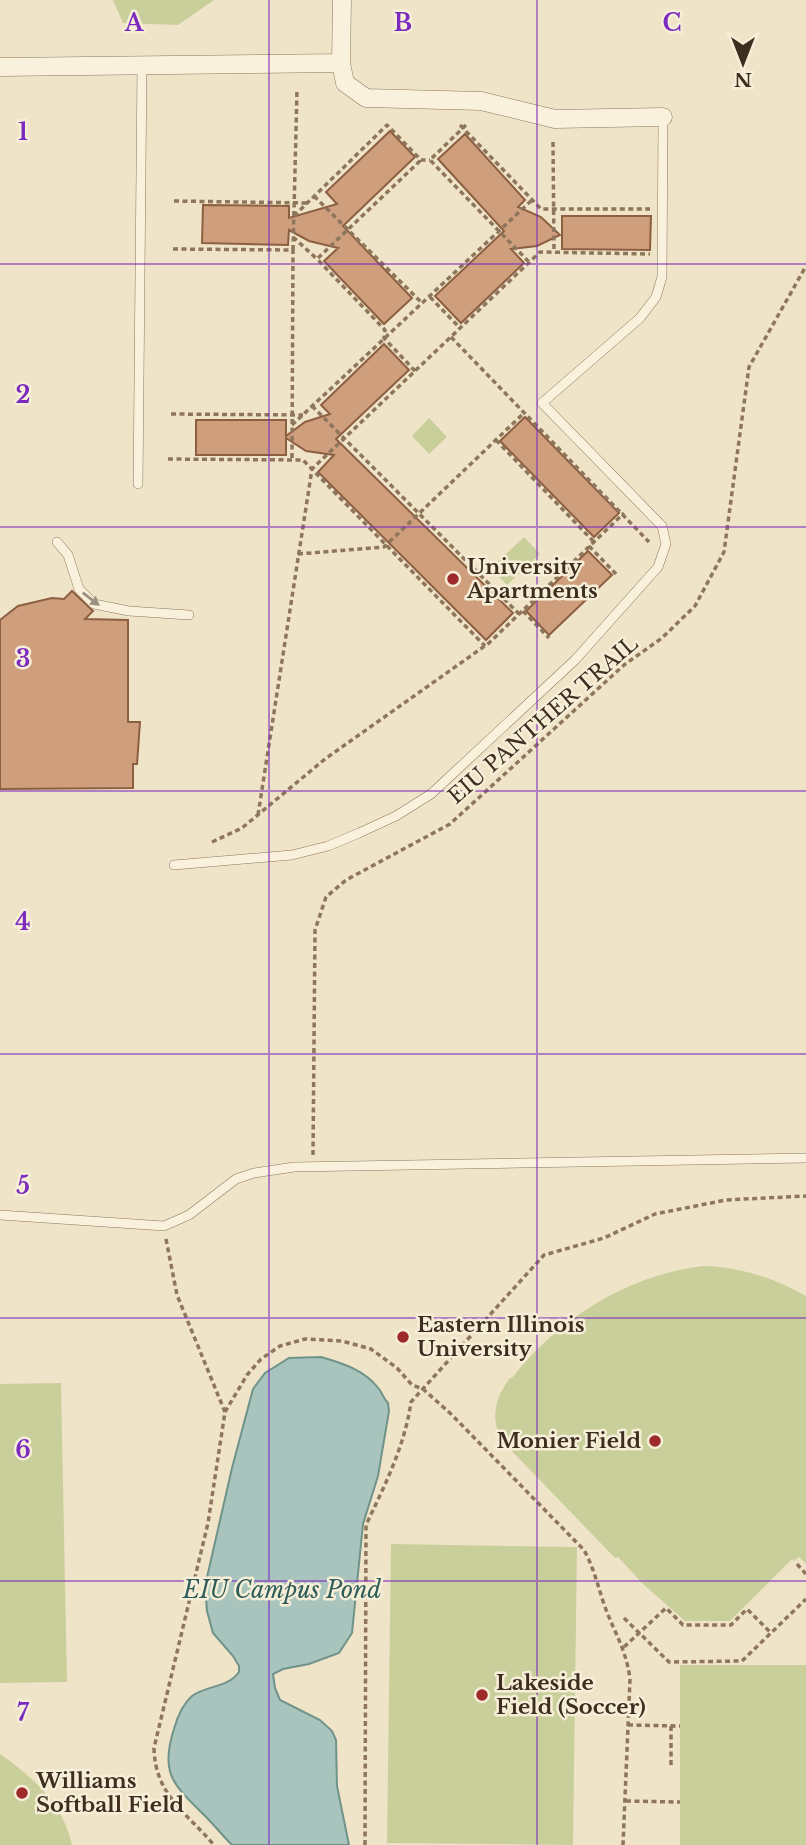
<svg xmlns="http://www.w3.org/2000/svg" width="806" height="1845" font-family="'Libre Baskerville',serif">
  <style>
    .green { fill: #c9cf9b }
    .water { fill: #a9c4bc; stroke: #6f938a; stroke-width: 2 }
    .building { fill: #cf9f7d; stroke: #8d5f41; stroke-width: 2 }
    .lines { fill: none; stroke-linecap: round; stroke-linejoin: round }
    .lane-casing { stroke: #8d765c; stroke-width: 10 }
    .street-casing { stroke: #8d765c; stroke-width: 19 }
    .path { stroke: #8d765c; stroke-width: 3.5; stroke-dasharray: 5 3.5; stroke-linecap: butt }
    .lane { stroke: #faf1dc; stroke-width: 9 }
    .street { stroke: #faf1dc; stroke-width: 18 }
    .oneway { fill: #9c907e }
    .grid { fill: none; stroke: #7b2cbf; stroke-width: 2; stroke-opacity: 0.55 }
    .poi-dot { fill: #9e2a2b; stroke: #f7eed8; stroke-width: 2.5 }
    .labels { text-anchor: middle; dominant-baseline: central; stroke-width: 5; stroke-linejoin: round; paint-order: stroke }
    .poi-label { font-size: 21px; font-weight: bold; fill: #3d2e20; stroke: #f7eed8; text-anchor: start }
    .street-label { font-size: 21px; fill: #3d2e20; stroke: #f7eed8 }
    .water-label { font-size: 23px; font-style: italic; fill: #2f5d5a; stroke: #f7eed8 }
    .grid-label { font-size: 23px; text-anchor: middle; font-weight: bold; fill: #7b2cbf; stroke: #f7eed8; stroke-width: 5; stroke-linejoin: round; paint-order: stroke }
  </style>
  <rect width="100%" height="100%" fill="#f0e4c8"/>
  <path class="green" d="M 113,0 L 214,0 L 178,25 L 123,23 Z
    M 429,418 L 447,437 L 429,454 L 412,436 Z
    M 524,537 L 540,554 L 507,585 L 491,568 Z
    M 704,1266 C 740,1267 774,1278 806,1296 L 806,1564 L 799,1557 L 794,1561 L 792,1559 L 730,1621 L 685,1621 L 643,1584 L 618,1557 L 615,1558 L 505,1444 C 489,1422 494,1399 510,1378 L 512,1378 C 558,1319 629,1274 704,1266 Z
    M 61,1383 L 67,1682 L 0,1683 L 0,1384 Z
    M 391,1544 L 577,1547 L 573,1845 L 387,1843 Z
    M 680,1665 L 806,1665 L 806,1845 L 680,1845 Z
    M 0,1754 C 32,1776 64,1805 72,1845 L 0,1845 Z"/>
  <path class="water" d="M 321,1357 C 342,1363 365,1370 379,1389 C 383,1394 383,1398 388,1403 L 389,1411 L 378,1476 L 363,1524 L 352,1633 L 339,1653 L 309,1664 L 283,1669 L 273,1674 L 275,1688 L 280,1700 L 320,1720 L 332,1731 L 336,1740 L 337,1786 L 349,1845 L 232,1845 C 223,1836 215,1826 206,1817 C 175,1786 159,1775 174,1729 C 177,1718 183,1704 192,1696 C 207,1685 228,1688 239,1672 L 239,1666 L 233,1656 L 213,1633 L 207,1611 L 205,1586 L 232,1468 L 253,1389 L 265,1373 L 289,1358 Z"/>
  <path class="building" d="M 390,131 L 415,157 L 343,226 L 412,298 L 384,324 L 324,261 L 338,248 L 309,241 L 289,230 L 288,245 L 202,243 L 203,205 L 289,206 L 289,218 L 337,204 L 326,192 Z
    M 465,134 L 525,200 L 518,207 L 541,217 L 560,235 L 537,246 L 511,249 L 524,263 L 461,323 L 435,296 L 504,231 L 438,159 Z
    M 562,216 L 651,216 L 650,250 L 562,249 Z
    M 384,344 L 409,370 L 336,439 L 513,613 L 486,640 L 318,472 L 334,455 L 306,451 L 286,438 L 286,455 L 196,455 L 196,420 L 286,420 L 286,436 L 305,422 L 330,414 L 321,405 Z
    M 525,417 L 619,513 L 594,537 L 500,441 Z
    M 588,551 L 612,575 L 549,635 L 526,611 Z
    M 72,591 L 93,611 L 85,619 L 128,620 L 128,722 L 140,722 L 137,764 L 133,764 L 133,788 L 0,789 L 0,620 L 18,606 L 52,598 L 64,599 Z"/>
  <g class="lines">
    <g class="lane-casing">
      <path id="lane" d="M 138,484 L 142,66
        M 57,542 L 68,555 L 79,589 L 94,604 L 129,611 L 189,615
        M 174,865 L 292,855 L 328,846 L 359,833 L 396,816 L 431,794 L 575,660 L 658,567 L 666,544 L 662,526 L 542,403 L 640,318 L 656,297 L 662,277 L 663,117
        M 0,1215 L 164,1226 L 189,1215 L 236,1179 L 254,1173 L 294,1167 L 806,1158"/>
    </g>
    <g class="street-casing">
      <path id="street" d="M 342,0 L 341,63 L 345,83 L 366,98 L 481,101 L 555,119 L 663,117
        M 0,67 L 341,63"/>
    </g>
    <path class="path" d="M 460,125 L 541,209 L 650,209
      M 466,125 L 430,160 L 529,262
      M 553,142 L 554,252
      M 314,196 L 422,303
      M 174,201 L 307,203
      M 294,216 L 387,125 L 421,160 L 430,160
      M 293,237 L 317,259
      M 173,249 L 293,250 L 292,460
      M 293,250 L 297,90
      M 430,297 L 460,328
      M 451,337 L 649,542
      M 415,371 L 384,338 L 385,330 L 317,259 L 421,160
      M 312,406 L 519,614
      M 171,414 L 303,415
      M 292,425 L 532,200
      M 496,440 L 594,542
      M 168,459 L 303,460 L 485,646
      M 589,546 L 616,574
      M 298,554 L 384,547 L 524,413
      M 523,611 L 549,638
      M 258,815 L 312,469 L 540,252 L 650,254
      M 212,842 L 242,828 L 325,759 L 489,643 L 624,513
      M 313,1155 L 315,930 L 326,897 L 346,880 L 450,824 L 624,665 L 662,638 L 695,606 L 724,552 L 749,367 L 806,266
      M 166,1239 L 177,1295 L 225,1412 L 208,1523 L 154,1748 C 155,1795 186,1812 214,1845
      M 225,1412 L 247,1375 L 261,1359 L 280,1346 L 305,1339 L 342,1341 L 371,1349 L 397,1368 L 412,1385 L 423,1389 L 451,1414 L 584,1550 C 594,1568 598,1587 605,1607 C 615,1634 626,1649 630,1679 L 623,1845
      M 797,1564 L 806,1574
      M 624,1618 L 669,1662 L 742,1661 L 806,1599
      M 624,1647 L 666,1608 L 683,1625 L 731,1625 L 747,1609 L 771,1633
      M 628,1725 L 680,1726
      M 671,1726 L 671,1765
      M 626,1801 L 680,1802
      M 365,1845 L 366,1525 C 385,1485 405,1445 411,1402 L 544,1255 L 604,1238 L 655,1214 L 726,1200 L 806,1196"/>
    <use href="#lane" class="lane"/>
    <use href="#street" class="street"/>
  </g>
  <defs><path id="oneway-solid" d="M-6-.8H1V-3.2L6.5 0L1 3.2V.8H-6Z" transform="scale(1.75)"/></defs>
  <use class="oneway" href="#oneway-solid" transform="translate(91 599) rotate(38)"/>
  <path class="grid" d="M 269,0 L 269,1845M 537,0 L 537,1845M 0,264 L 806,264M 0,527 L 806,527M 0,791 L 806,791M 0,1054 L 806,1054M 0,1318 L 806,1318M 0,1581 L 806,1581"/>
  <g class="poi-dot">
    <circle cx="453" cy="579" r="7"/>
    <circle cx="403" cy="1337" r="7"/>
    <circle cx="655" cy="1441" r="7"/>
    <circle cx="482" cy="1695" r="7"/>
    <circle cx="22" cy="1793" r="7"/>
  </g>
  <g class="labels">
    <g class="poi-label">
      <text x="467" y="567">University<tspan x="467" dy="24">Apartments</tspan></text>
      <text x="417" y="1325">Eastern Illinois<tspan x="417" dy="24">University</tspan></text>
      <text x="641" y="1441" text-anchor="end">Monier Field</text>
      <text x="496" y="1683">Lakeside<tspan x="496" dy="24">Field (Soccer)</tspan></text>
      <text x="36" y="1781">Williams<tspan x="36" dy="24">Softball Field</tspan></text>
    </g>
    <g class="street-label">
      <text transform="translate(543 720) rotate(-41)">EIU PANTHER TRAIL</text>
    </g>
    <g class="water-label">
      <text x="282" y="1590">EIU Campus Pond</text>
    </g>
  </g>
  <g class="grid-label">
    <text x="134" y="31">A</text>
    <text x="403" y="31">B</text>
    <text x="672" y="31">C</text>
    <text x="23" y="140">1</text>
    <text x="23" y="403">2</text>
    <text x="23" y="667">3</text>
    <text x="23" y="930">4</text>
    <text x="23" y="1194">5</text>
    <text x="23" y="1458">6</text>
    <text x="23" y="1721">7</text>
  </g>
  <g transform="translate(743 63) rotate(180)" stroke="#f7eed8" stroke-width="5" paint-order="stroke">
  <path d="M0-5L12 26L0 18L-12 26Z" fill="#3d2e20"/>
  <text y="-10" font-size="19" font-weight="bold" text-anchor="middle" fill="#3d2e20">N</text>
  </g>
</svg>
